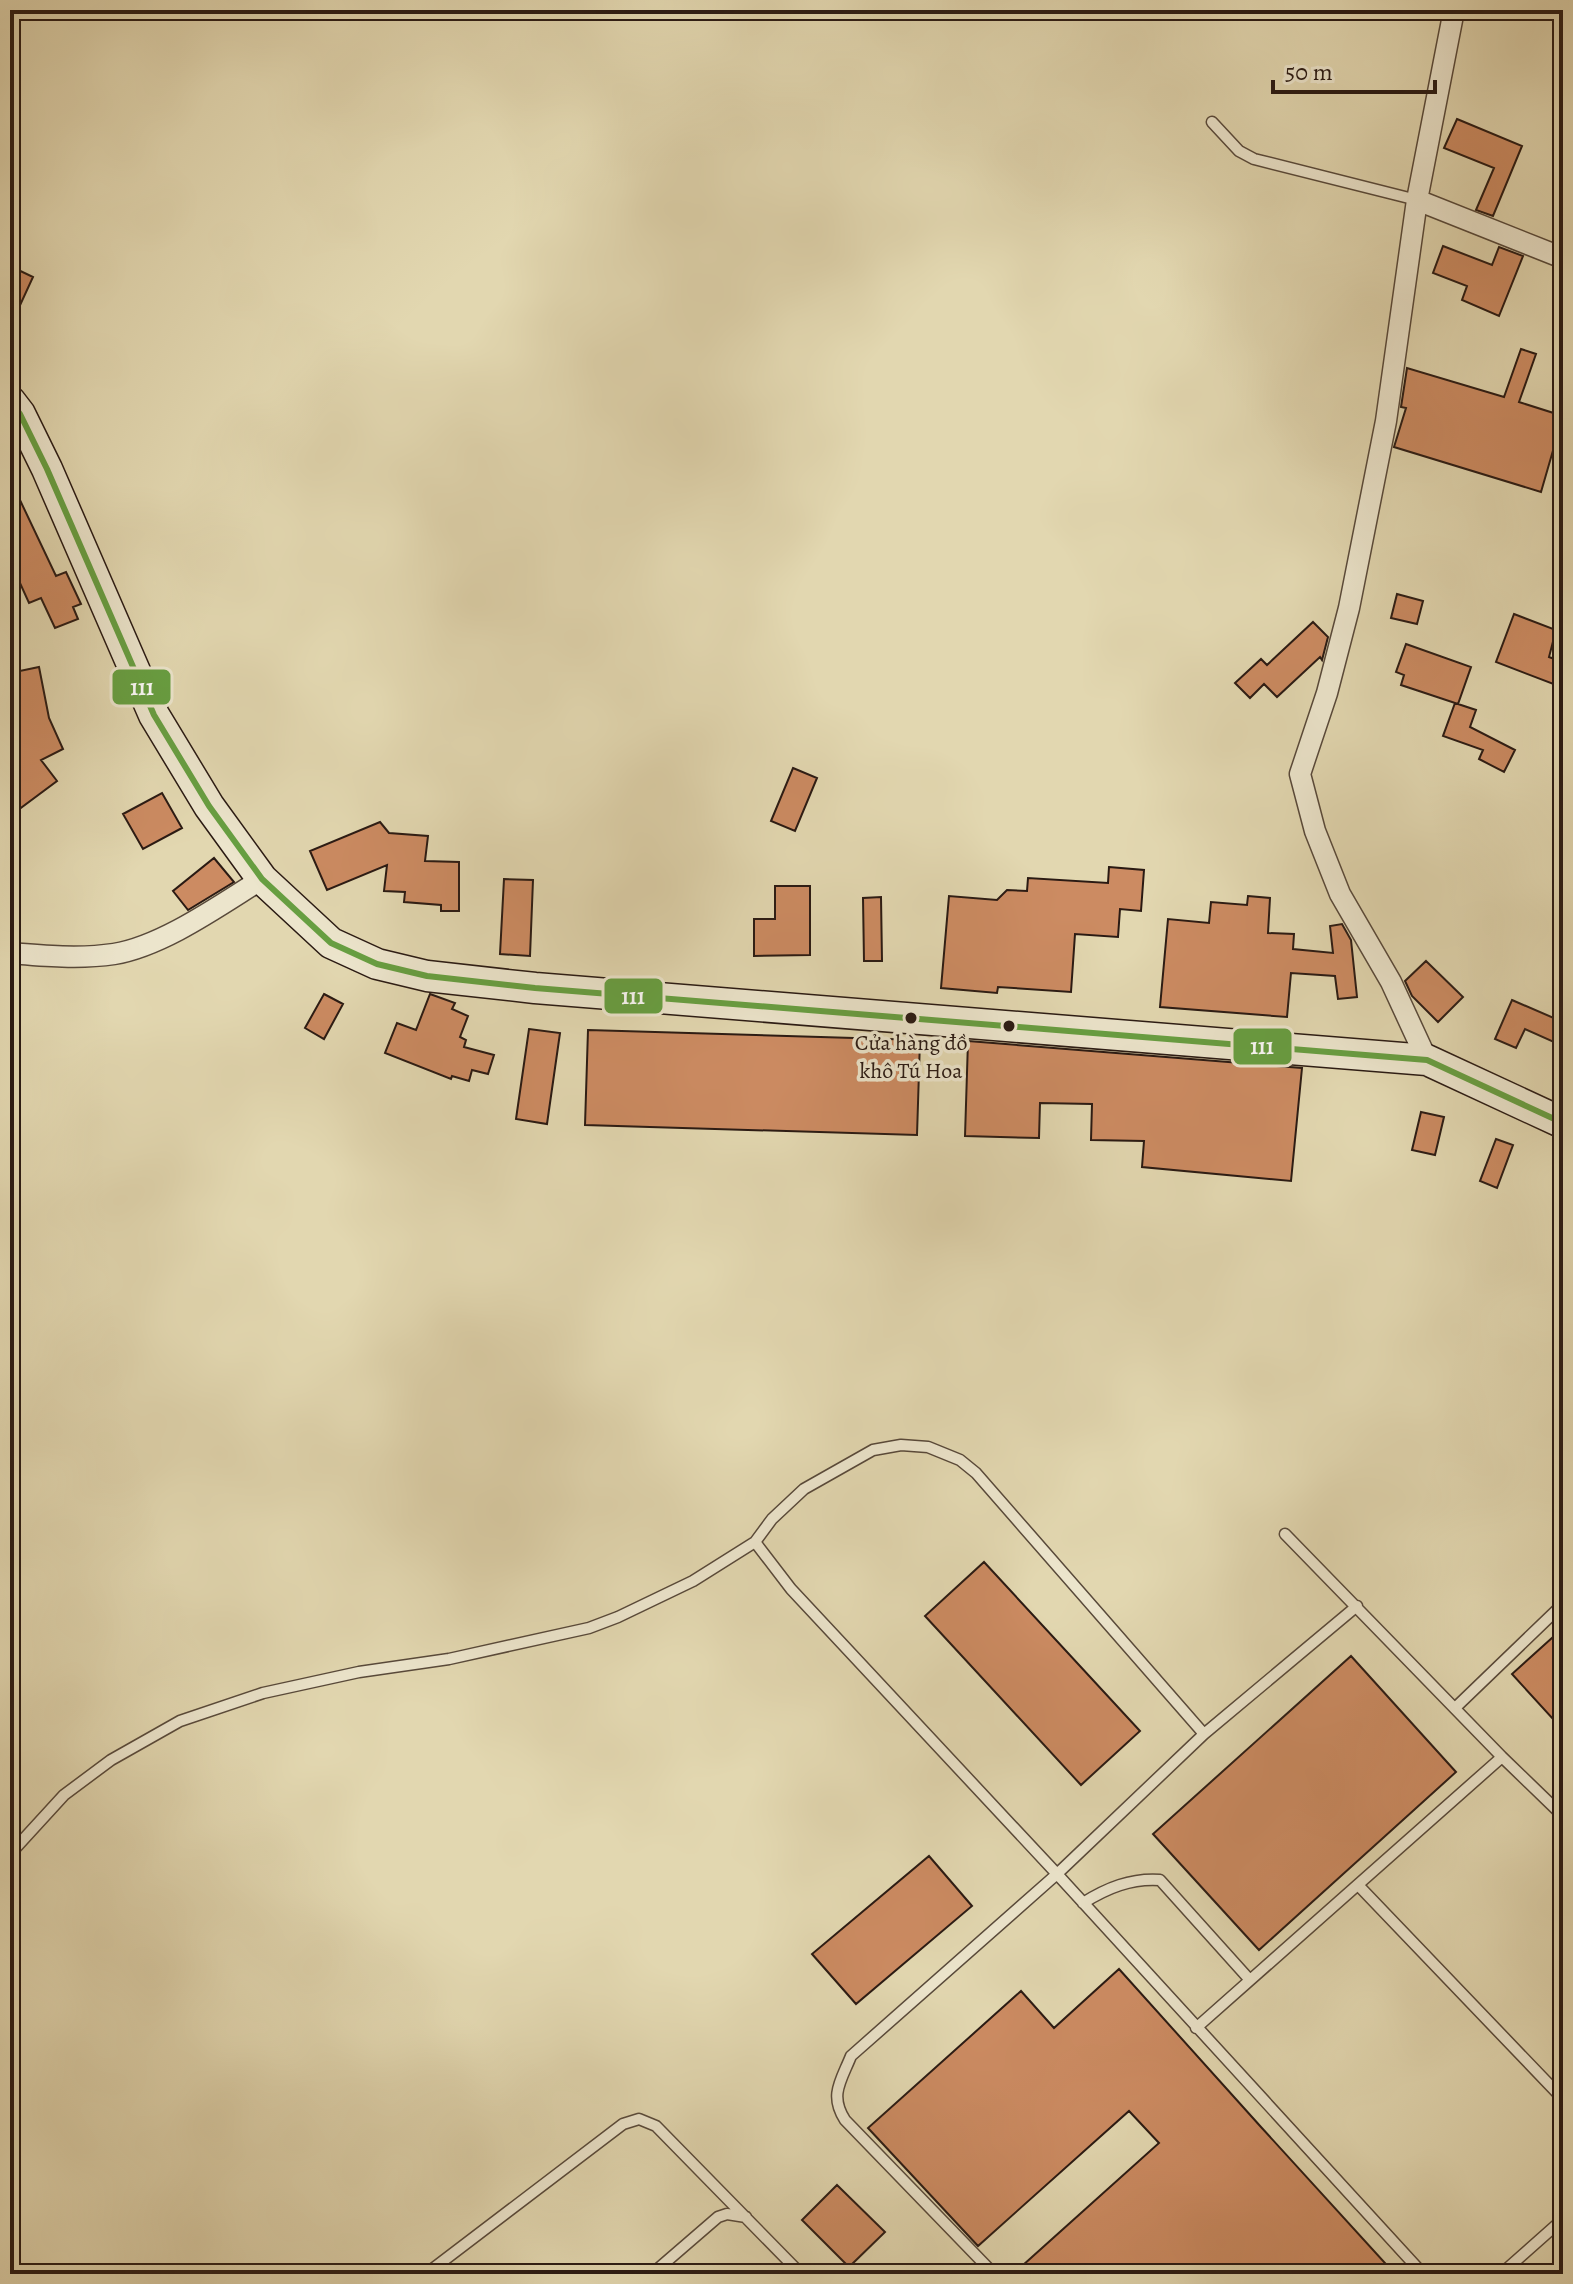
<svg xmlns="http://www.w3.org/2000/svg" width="1573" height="2284" font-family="Alegreya,serif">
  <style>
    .building { fill: #cc8b62; stroke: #2a1a13; stroke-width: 2 }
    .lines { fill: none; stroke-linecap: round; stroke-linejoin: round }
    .service-casing { stroke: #58493a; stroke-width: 13 }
    .minor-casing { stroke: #58493a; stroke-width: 23 }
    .secondary-casing { stroke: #2a1a13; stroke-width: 33 }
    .service { stroke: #ece5cc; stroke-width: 10 }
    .minor { stroke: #ece5cc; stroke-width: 20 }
    .secondary { stroke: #ece5cc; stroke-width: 30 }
    .bus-1-casing { stroke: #ece5cc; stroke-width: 12 }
    .bus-1 { stroke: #679f41; stroke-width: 6 }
    .bus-dot { fill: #2a1a13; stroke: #ece5cc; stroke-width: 3 }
    .labels { text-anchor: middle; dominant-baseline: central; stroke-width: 7; stroke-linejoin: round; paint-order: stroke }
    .bus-label { font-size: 22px; fill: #2a1a13; stroke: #ece5cc }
    .line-badge { stroke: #ece5cc; stroke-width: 3 }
    .badge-label { font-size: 22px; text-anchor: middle; font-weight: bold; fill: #fff }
  </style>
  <rect width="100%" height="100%" fill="#e2d7b0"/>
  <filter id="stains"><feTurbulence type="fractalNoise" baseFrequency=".0025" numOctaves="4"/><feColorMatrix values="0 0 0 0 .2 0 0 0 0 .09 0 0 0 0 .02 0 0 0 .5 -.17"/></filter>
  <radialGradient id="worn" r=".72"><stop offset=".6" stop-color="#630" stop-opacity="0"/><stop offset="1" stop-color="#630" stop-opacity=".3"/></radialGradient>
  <path class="building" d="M 1457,119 L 1522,146 L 1493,216 L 1476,210 L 1494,168 L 1444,148 Z
    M 1443,246 L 1492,265 L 1499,247 L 1523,256 L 1499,316 L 1462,300 L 1467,286 L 1433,273 Z
    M 10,266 L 33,277 L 10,327 Z
    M 1521,349 L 1536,354 L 1519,402 L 1563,416 L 1541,492 L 1394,447 L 1406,408 L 1401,407 L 1407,368 L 1504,397 Z
    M 10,479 L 56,576 L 66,572 L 81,604 L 73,607 L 78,619 L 55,628 L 41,598 L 29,603 L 10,561 Z
    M 1397,594 L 1423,601 L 1417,624 L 1391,618 Z
    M 1514,614 L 1556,630 L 1549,657 L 1563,662 L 1556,685 L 1496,662 Z
    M 1313,622 L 1328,637 L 1322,660 L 1320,657 L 1277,697 L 1264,684 L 1250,698 L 1235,683 L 1261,659 L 1267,665 Z
    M 1406,644 L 1471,667 L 1458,704 L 1401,685 L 1404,675 L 1396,672 Z
    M 39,667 L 49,718 L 63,749 L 41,760 L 57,781 L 10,816 L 10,673 Z
    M 1455,703 L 1476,710 L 1470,727 L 1515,750 L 1504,772 L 1479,759 L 1483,750 L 1443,736 Z
    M 793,768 L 817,778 L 795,831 L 771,821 Z
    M 162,793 L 182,828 L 143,849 L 123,814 Z
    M 380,822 L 389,833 L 428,836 L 425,861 L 459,862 L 459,911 L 441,911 L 441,905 L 404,902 L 405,892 L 384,891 L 387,865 L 327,890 L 310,851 Z
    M 214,858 L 234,882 L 188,910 L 173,891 Z
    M 1109,867 L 1144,870 L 1141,911 L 1120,909 L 1118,937 L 1075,934 L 1071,992 L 998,987 L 997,993 L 941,988 L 949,896 L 997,900 L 1007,890 L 1027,891 L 1028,878 L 1108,883 Z
    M 504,879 L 533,880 L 530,956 L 500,954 Z
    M 775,886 L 810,886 L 810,955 L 754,956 L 754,919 L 775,919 Z
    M 1248,896 L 1270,898 L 1268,933 L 1294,934 L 1293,949 L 1333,953 L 1330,926 L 1342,924 L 1351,940 L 1357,997 L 1338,999 L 1335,976 L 1291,973 L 1287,1017 L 1160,1007 L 1168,919 L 1209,923 L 1211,902 L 1247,905 Z
    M 881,897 L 882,961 L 864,961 L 863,898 Z
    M 1426,961 L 1463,997 L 1438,1022 L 1412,996 L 1405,981 Z
    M 324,994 L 343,1004 L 324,1039 L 305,1028 Z
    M 430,994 L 455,1003 L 452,1009 L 468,1016 L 460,1037 L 466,1040 L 464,1047 L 494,1055 L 488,1074 L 472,1070 L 469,1081 L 452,1076 L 451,1079 L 385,1053 L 397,1023 L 416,1030 Z
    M 1512,1000 L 1563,1022 L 1556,1043 L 1525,1029 L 1516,1048 L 1495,1039 Z
    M 529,1029 L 560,1033 L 547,1124 L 516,1119 Z
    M 588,1030 L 920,1040 L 917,1135 L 585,1125 Z
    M 968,1041 L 1302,1068 L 1291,1181 L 1142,1167 L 1144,1141 L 1091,1140 L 1092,1104 L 1040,1103 L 1039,1138 L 965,1136 Z
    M 1421,1112 L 1444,1117 L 1435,1155 L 1412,1150 Z
    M 1496,1139 L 1513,1145 L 1497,1188 L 1480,1181 Z
    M 984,1562 L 1140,1731 L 1081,1785 L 925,1616 Z
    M 1563,1628 L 1563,1730 L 1512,1674 Z
    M 1351,1656 L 1456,1772 L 1259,1950 L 1153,1834 Z
    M 929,1856 L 972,1906 L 856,2004 L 812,1954 Z
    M 1119,1969 L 1261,2127 L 1395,2274 L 1013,2274 L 1159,2143 L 1129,2111 L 978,2246 L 868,2128 L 1021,1991 L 1054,2028 Z
    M 837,2185 L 885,2232 L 849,2267 L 802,2220 Z"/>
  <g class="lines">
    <g class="service-casing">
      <path id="service" d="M 1212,122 L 1239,151 L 1254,159 L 1417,200
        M 1285,1534 L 1502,1757 L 1563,1816
        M 755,1542 L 791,1589 L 1057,1874 L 1423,2274
        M 1455,1708 L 1563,1604
        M 10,1854 L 64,1795 L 111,1760 L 180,1721 L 263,1693 L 359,1672 L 449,1659 L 589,1628 L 618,1617 L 693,1581 L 755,1542 L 772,1519 L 804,1489 L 873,1450 L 901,1445 L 928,1447 L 960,1460 L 976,1473 L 1204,1734
        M 1358,1885 L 1563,2099
        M 1083,1903 C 1107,1888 1131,1878 1160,1880 L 1249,1979
        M 1196,2028 L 1502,1757
        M 426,2274 L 623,2124 L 639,2119 L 656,2126 L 801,2274
        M 652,2274 L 718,2217 L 727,2214 L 746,2217
        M 994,2274 L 845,2120 C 829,2095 841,2081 851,2056 L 1057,1874 L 1204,1734 L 1357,1606
        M 1501,2274 L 1563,2219"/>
    </g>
    <g class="minor-casing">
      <path id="minor" d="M 1417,200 L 1563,258
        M 10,953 C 44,956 81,959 114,954 C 163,946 220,905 262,879
        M 1427,1060 L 1391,982 L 1340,894 L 1315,831 L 1300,774 L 1327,693 L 1349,608 L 1386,421 L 1417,200 L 1454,10"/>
    </g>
    <g class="secondary-casing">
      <path id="secondary" d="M 10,401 L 20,414 L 47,469 L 154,715 L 209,806 L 262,879 L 331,943 L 377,964 L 427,976 L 535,988 L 1427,1060 L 1563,1123"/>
    </g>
    <use href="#service" class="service"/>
    <use href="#minor" class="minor"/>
    <use href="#secondary" class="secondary"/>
    <g class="bus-1-casing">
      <path id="bus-1" d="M 10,401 L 20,414 L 47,469 L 154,715 L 209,806 L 262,879 L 331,943 L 377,964 L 427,976 L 535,988 L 1427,1060 L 1563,1123"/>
    </g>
    <use href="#bus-1" class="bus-1"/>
  </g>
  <g class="bus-dot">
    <circle cx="911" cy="1018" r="7"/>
    <circle cx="1009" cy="1026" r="7"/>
  </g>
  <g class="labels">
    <g class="bus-label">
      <text x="911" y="1043">Cửa hàng đồ<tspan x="911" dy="28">khô Tú Hoa</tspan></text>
    </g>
  </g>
  <g class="line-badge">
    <rect x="111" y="668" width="61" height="38" rx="8" fill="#679f41"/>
    <rect x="603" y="977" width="61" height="38" rx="8" fill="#679f41"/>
    <rect x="1232" y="1027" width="61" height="39" rx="8" fill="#679f41"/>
  </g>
  <g class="badge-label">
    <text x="142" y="695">111</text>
    <text x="633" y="1004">111</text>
    <text x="1262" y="1054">111</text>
  </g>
  <rect width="1573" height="2284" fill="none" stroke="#e2d7b0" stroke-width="40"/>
  <rect x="12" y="12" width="1549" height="2260" fill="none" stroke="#2a1a13" stroke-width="4"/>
  <rect x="20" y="20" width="1533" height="2244" fill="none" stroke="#2a1a13" stroke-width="2"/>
  <path d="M1273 80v12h162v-12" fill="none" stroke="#2a1a13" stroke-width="4"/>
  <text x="1285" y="80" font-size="24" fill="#2a1a13" stroke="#ece5cc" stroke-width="6" paint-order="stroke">50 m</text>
  <rect width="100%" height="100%" filter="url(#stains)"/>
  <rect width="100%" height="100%" fill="url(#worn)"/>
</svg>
